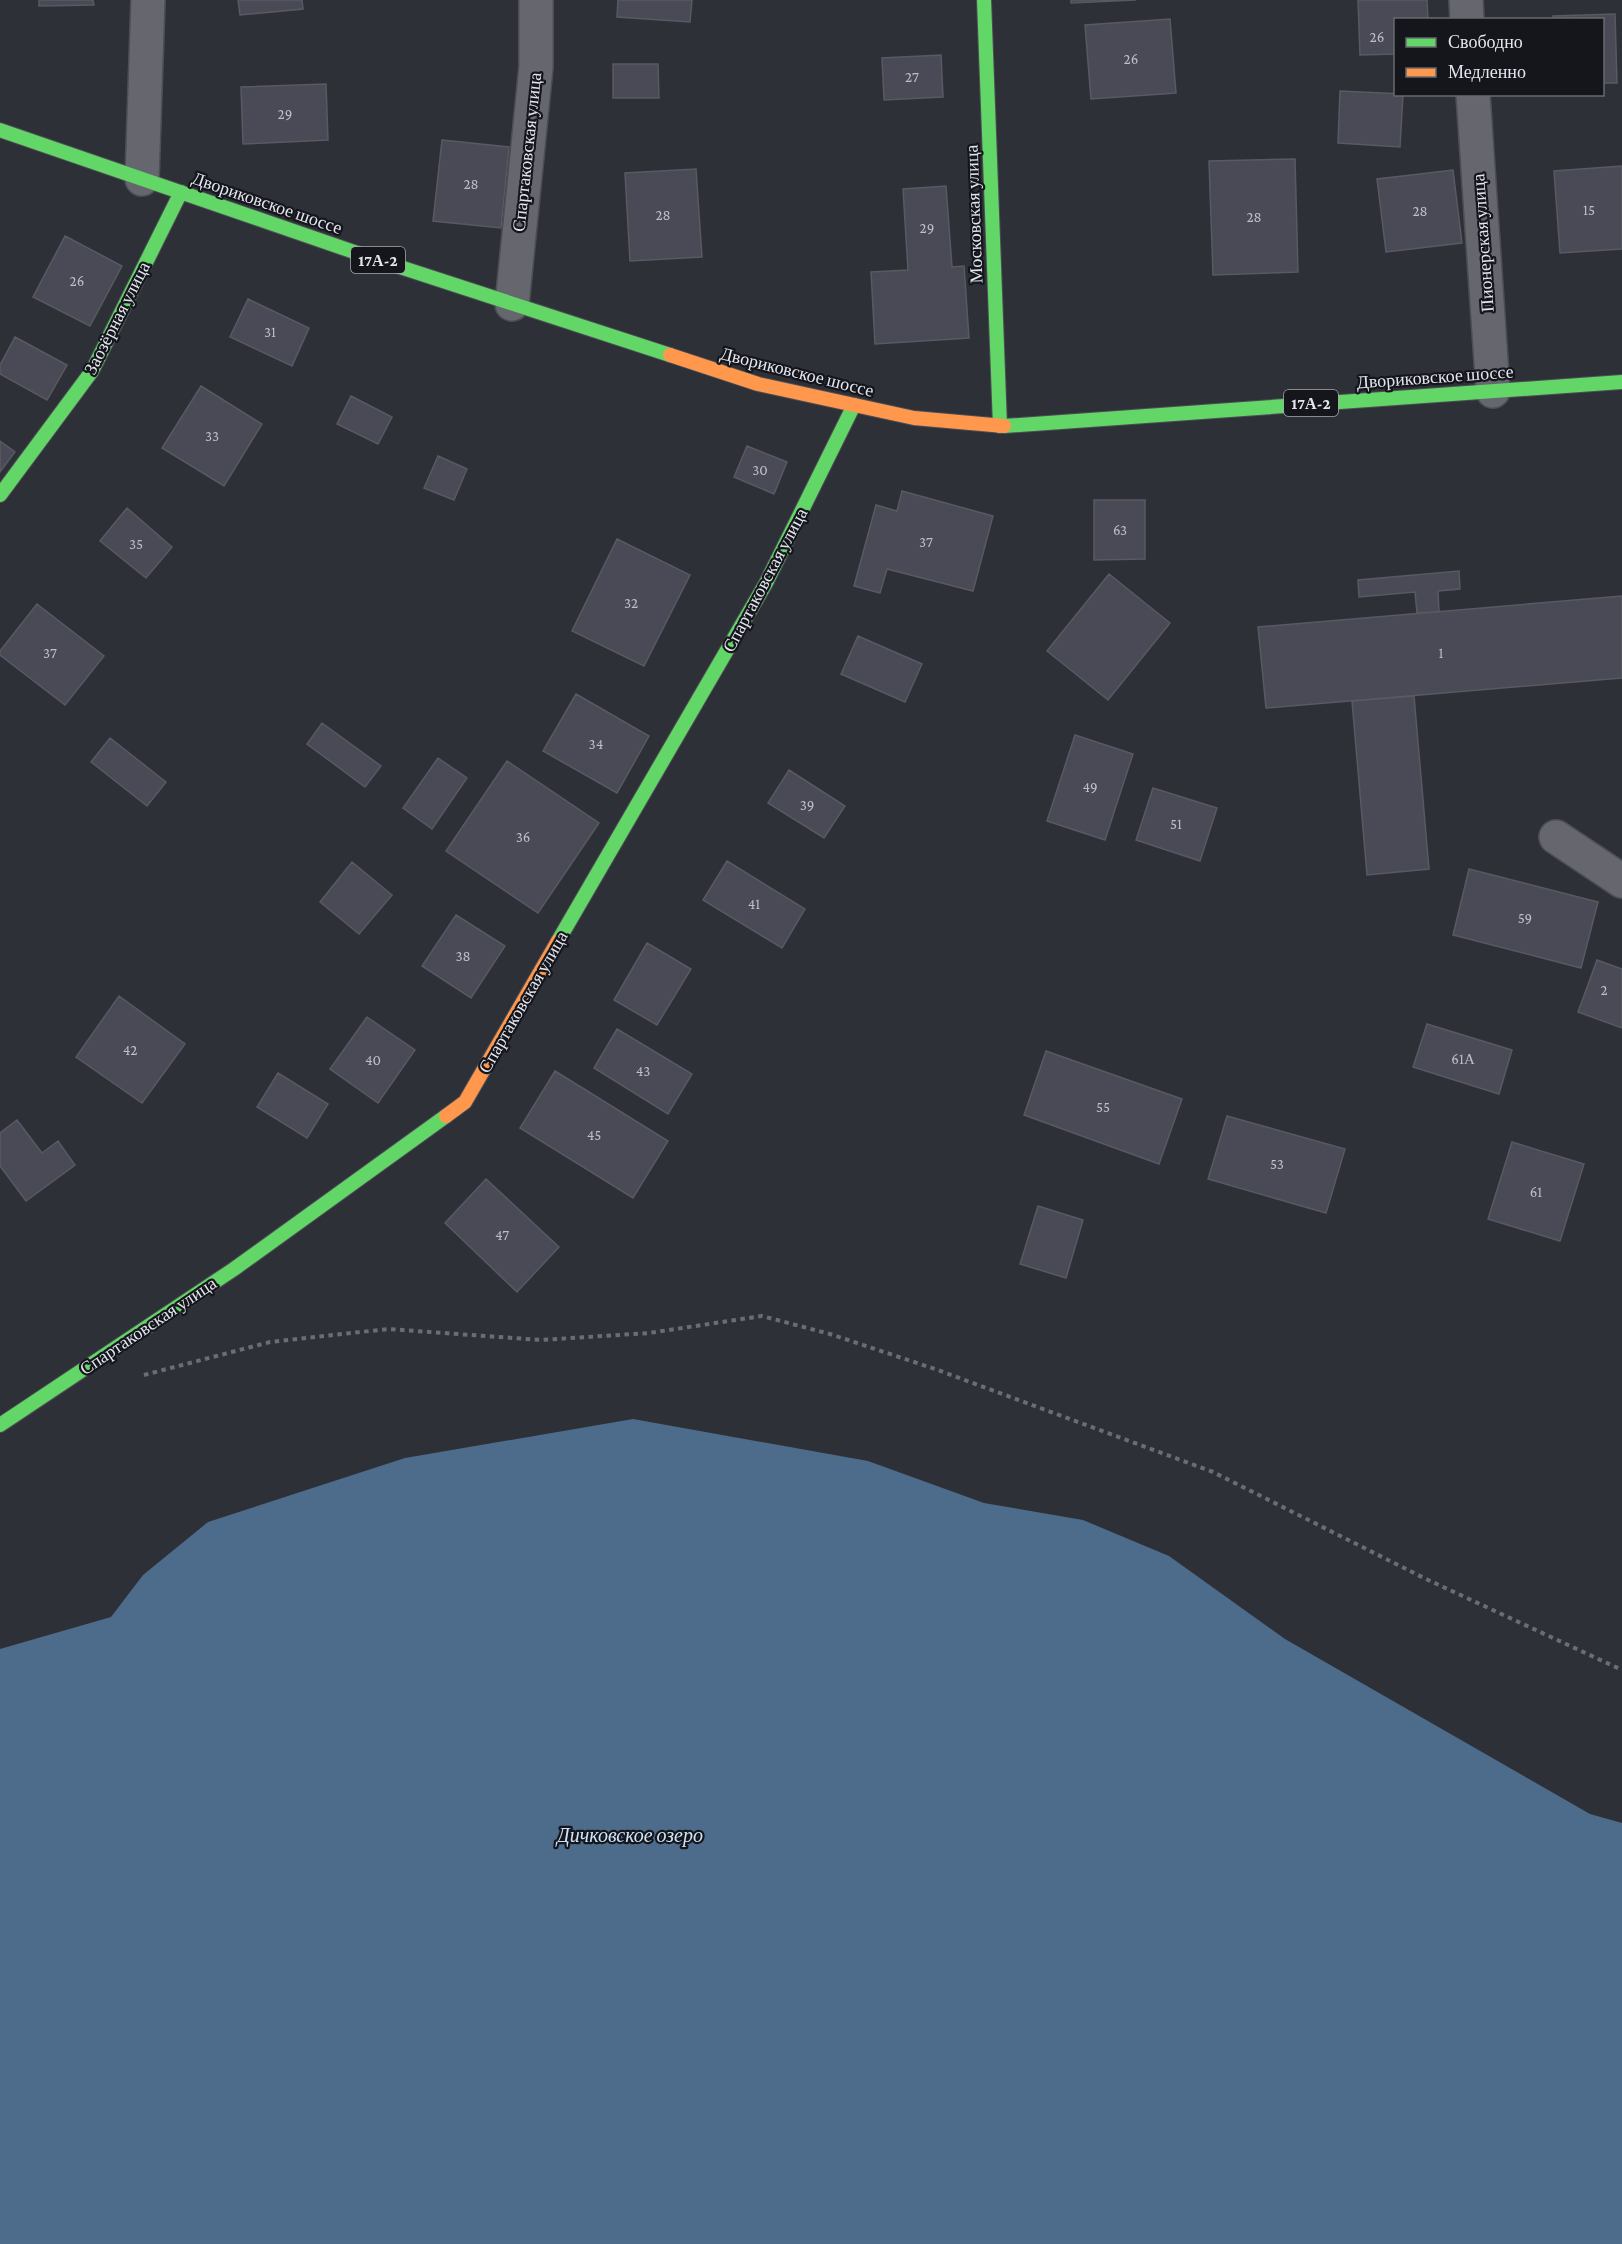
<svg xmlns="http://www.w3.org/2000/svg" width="1622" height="2244" font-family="'Crimson Pro',serif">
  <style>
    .water { fill: #4d6b8a }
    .building { fill: #494a55; stroke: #585a61; stroke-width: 1.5 }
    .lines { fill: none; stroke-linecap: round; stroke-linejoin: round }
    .street-casing { stroke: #4d4e55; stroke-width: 36 }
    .fast-casing { stroke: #4d4e55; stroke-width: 16 }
    .slow-casing { stroke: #4d4e55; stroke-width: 16 }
    .path { stroke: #6c6d74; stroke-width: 4; stroke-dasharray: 4.5 4.5; stroke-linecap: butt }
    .street { stroke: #66676e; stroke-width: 33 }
    .fast { stroke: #63d668; stroke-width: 14 }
    .slow { stroke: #ff974d; stroke-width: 14 }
    .labels { text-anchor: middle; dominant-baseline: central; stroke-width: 4.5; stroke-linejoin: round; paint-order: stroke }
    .number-label { font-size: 15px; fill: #bdbfc8 }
    .shield { fill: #15161c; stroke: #a6a8b0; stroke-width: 1.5 }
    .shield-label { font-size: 16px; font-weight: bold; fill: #e4e6ef }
    .street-label { font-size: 18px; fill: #e4e6ef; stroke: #15161c }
    .water-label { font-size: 20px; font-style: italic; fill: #cee4fa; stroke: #15161c }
  </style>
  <rect width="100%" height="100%" fill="#2e3038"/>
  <path class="water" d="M 633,1419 L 868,1461 L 984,1503 L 1083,1520 L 1169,1556 L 1285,1639 L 1590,1814 L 1622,1823 L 1622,2244 L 0,2244 L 0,1649 L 111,1617 L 143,1575 L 208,1522 L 405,1458 Z"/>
  <path class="building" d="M 39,0 L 93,0 L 94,5 L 39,6 Z
    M 238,0 L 302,0 L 303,9 L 240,15 Z
    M 618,0 L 692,0 L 690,22 L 617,17 Z
    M 1071,0 L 1136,0 L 1071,3 Z
    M 1358,0 L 1427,0 L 1428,20 L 1396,20 L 1396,54 L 1360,55 Z
    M 1615,14 L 1617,83 L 1602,83 L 1602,20 L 1554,20 L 1553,16 Z
    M 1170,19 L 1176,93 L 1091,99 L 1085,25 Z
    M 941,55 L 943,97 L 884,100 L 882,58 Z
    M 613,64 L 658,64 L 659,98 L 613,98 Z
    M 326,84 L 328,140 L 243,144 L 241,87 Z
    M 1340,91 L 1403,94 L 1400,147 L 1338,143 Z
    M 442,140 L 509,147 L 501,228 L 433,221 Z
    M 1295,159 L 1298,272 L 1213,275 L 1209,161 Z
    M 1622,166 L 1622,249 L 1560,253 L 1554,171 Z
    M 696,169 L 702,257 L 630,261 L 625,173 Z
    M 1453,170 L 1462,243 L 1386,252 L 1377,179 Z
    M 946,186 L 952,267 L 964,266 L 969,338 L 875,344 L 871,272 L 908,270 L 903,189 Z
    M 65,236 L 122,266 L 90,326 L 33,297 Z
    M 248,299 L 309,328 L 292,366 L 230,337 Z
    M 15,337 L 67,365 L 47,400 L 0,374 L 0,365 Z
    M 201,386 L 262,424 L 224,486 L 162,448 Z
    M 351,396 L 392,417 L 378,444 L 337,424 Z
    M 0,441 L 15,452 L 0,472 Z
    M 747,446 L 787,462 L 774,494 L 734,477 Z
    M 438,456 L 467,469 L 454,500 L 424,488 Z
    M 902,491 L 993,516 L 973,591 L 887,569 L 880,593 L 854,586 L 876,505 L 897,511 Z
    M 1094,500 L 1145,500 L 1145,559 L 1094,560 Z
    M 127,508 L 172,547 L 146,578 L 100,541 Z
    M 617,539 L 690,575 L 644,666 L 572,631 Z
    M 1459,571 L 1460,589 L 1438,591 L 1439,612 L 1417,613 L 1415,592 L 1359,597 L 1358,580 Z
    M 1109,574 L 1170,623 L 1108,700 L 1047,651 Z
    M 1622,596 L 1622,678 L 1266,708 L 1258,627 Z
    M 37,604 L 104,656 L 65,705 L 0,655 L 0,651 Z
    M 858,636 L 922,664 L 905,702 L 841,674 Z
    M 576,694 L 649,736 L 617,793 L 543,751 Z
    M 1414,696 L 1429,869 L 1367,875 L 1352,701 Z
    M 322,723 L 381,766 L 365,787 L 307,744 Z
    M 1075,735 L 1133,754 L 1105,840 L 1047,821 Z
    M 110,738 L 166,782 L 147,806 L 91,762 Z
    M 438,758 L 467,778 L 432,829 L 403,808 Z
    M 507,761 L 599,823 L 538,913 L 446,851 Z
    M 789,770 L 845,806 L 824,838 L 768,803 Z
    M 1153,788 L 1217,808 L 1200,861 L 1136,840 Z
    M 727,861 L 805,909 L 782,948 L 703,900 Z
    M 352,862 L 392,895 L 359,934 L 320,902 Z
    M 1469,869 L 1598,902 L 1581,968 L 1453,935 Z
    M 456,915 L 505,946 L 471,998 L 422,966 Z
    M 647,943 L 691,969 L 657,1025 L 614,1000 Z
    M 1597,960 L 1622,969 L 1622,1028 L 1578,1012 Z
    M 119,996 L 185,1044 L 142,1103 L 76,1057 Z
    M 367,1017 L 415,1050 L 378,1103 L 330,1069 Z
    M 1427,1024 L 1512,1050 L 1499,1094 L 1413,1067 Z
    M 617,1029 L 692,1074 L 668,1114 L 594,1068 Z
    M 1046,1051 L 1182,1099 L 1159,1164 L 1024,1115 Z
    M 555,1071 L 668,1141 L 633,1198 L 520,1128 Z
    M 278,1073 L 328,1104 L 307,1138 L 257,1107 Z
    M 1227,1116 L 1345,1149 L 1326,1213 L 1208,1179 Z
    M 17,1120 L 42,1153 L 58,1141 L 75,1165 L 26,1201 L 0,1166 L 0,1133 Z
    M 1512,1142 L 1584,1164 L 1560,1241 L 1488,1219 Z
    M 486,1179 L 559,1247 L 517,1292 L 445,1223 Z
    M 1038,1206 L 1083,1220 L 1066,1278 L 1020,1264 Z"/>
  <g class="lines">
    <g class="street-casing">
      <path id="street" d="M 1466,0 L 1467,20
        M 1473,94 L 1493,391
        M 142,179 L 148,0
        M 512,304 L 536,67 L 536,0
        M 1556,837 L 1622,881"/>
    </g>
    <g class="fast-casing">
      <path id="fast" d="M 984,0 L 1000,426
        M 0,130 L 366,256 L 670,355
        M 1004,426 L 1622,382
        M 0,495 L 92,371 L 181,192
        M 558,941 L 766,583 L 854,405
        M 0,1425 L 234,1269 L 446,1116"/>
    </g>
    <g class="slow-casing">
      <path id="slow" d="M 670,355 L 758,384 L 914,418 L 1004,426
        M 446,1116 L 465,1102 L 558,941"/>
    </g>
    <path class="path" d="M 144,1375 L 270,1342 L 388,1329 L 541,1340 L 649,1333 L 762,1316 L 830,1334 L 935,1369 L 1213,1472 L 1426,1579 L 1622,1670"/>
    <use href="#street" class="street"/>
    <use href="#fast" class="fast"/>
    <use href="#slow" class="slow"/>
  </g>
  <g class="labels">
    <g class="number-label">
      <text x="1377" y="37">26</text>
      <text x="1131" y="59">26</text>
      <text x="912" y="77">27</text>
      <text x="285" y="114">29</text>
      <text x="471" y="184">28</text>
      <text x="1589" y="210">15</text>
      <text x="1420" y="211">28</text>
      <text x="663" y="215">28</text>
      <text x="1254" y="217">28</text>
      <text x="927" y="228">29</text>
      <text x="77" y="281">26</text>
      <text x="270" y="332">31</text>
      <text x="212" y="436">33</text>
      <text x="760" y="470">30</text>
      <text x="1120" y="530">63</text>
      <text x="926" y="542">37</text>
      <text x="136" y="544">35</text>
      <text x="631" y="603">32</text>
      <text x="50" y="653">37</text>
      <text x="1441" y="653">1</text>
      <text x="596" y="744">34</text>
      <text x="1090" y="787">49</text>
      <text x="807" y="805">39</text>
      <text x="1176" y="824">51</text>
      <text x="523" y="837">36</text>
      <text x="754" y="904">41</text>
      <text x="1525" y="918">59</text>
      <text x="463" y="956">38</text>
      <text x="1604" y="990">2</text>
      <text x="130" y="1050">42</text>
      <text x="1463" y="1059">61А</text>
      <text x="373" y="1060">40</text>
      <text x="643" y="1071">43</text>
      <text x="1103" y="1107">55</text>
      <text x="594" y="1135">45</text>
      <text x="1277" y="1164">53</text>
      <text x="1536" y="1192">61</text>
      <text x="502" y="1235">47</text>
    </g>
    <g class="shield">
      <rect x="351" y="247" width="54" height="26" rx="4.5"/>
      <rect x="1284" y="390" width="54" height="26" rx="4.5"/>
    </g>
    <g class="shield-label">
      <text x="378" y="260">17А-2</text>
      <text x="1311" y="403">17А-2</text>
    </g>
    <g class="street-label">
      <text transform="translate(527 152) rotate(-84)">Спартаковская улица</text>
      <text transform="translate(267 203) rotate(19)">Двориковское шоссе</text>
      <text transform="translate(974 214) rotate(-92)">Московская улица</text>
      <text transform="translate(1483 243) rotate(-94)">Пионерская улица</text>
      <text transform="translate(117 318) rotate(-63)">Заозёрная улица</text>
      <text transform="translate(797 372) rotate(14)">Двориковское шоссе</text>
      <text transform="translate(1435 377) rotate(-4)">Двориковское шоссе</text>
      <text transform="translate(765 580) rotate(-62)">Спартаковская улица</text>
      <text transform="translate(523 1002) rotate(-60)">Спартаковская улица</text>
      <text transform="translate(148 1326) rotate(-34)">Спартаковская улица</text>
    </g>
    <g class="water-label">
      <text x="630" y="1835">Дичковское озеро</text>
    </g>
  </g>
  <rect x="1394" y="18" width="210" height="78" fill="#15161c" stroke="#686970" stroke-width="1.5"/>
  <rect x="1406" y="38" width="30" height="9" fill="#63d668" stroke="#686970" stroke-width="1.5"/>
  <text x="1448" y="48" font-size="18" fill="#e4e6ef">Свободно</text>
  <rect x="1406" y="68" width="30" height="9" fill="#ff974d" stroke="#686970" stroke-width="1.5"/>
  <text x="1448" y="78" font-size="18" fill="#e4e6ef">Медленно</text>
</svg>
